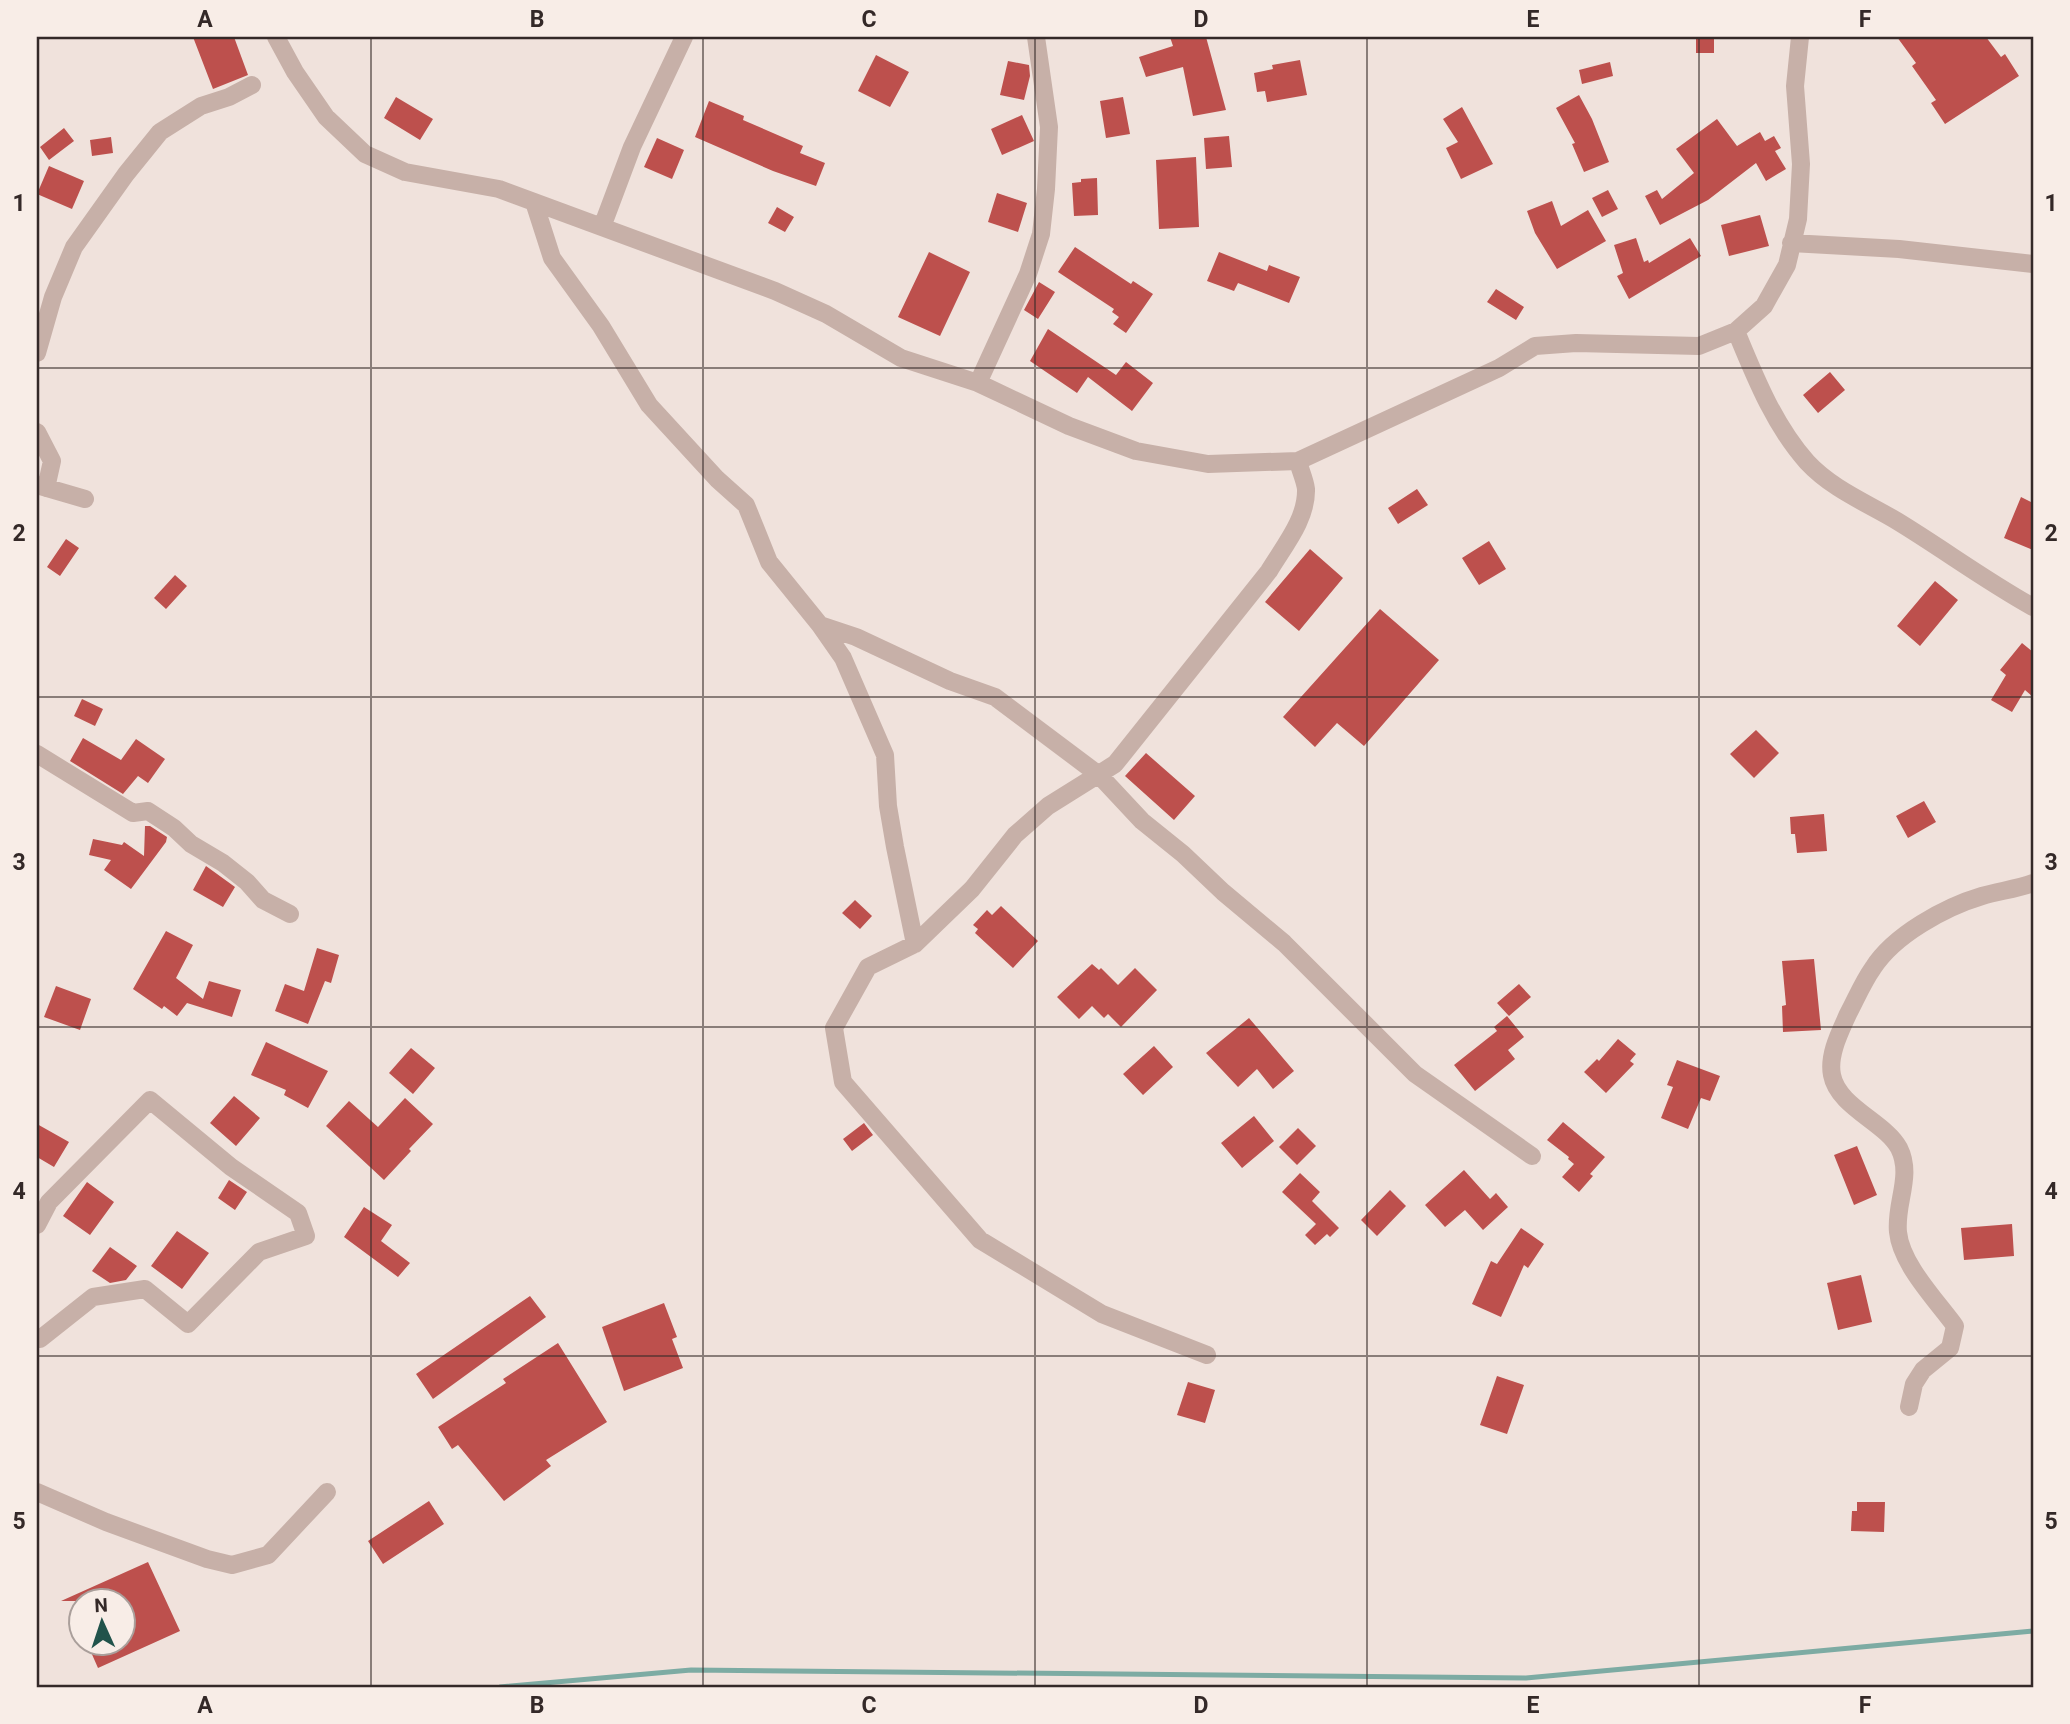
<svg xmlns="http://www.w3.org/2000/svg" width="2070" height="1724" font-family="Roboto,sans-serif">
  <style>
    .lines { fill: none; stroke-linecap: round; stroke-linejoin: round }
    .stream { stroke: #7daba3; stroke-width: 5 }
    .building { fill: #bd504d }
    .street { stroke: #c7b0a8; stroke-width: 18 }
    .grid { fill: none; stroke: #342928; stroke-width: 2; stroke-opacity: 0.55 }
    .neatline { fill: none; stroke: #342928; stroke-width: 2.5 }
    .grid-label { font-size: 23px; text-anchor: middle; font-weight: bold; fill: #342928 }
  </style>
  <rect width="100%" height="100%" fill="#f0e2dc"/>
  <g class="lines">
    <path class="stream" d="M 500,1687 L 691,1670 L 1526,1678 L 2033,1631"/>
  </g>
  <path class="building" d="M 193,37 L 234,37 L 248,75 L 213,89 Z
    M 1170,37 L 1206,37 L 1226,110 L 1193,116 L 1183,67 L 1146,77 L 1139,57 L 1173,46 Z
    M 1897,37 L 1986,37 L 2001,57 L 2005,54 L 2019,76 L 1945,124 L 1931,103 L 1936,100 L 1912,66 L 1916,63 Z
    M 1696,38 L 1714,38 L 1714,53 L 1696,53 Z
    M 876,55 L 909,72 L 890,107 L 858,91 Z
    M 1300,60 L 1307,95 L 1267,102 L 1265,91 L 1257,92 L 1254,73 L 1273,69 L 1272,65 Z
    M 1008,61 L 1029,65 L 1030,76 L 1024,100 L 1000,95 Z
    M 1610,62 L 1613,76 L 1582,84 L 1579,70 Z
    M 1579,95 L 1592,119 L 1609,162 L 1584,172 L 1572,144 L 1575,143 L 1556,108 Z
    M 396,97 L 433,119 L 420,140 L 384,118 Z
    M 1123,97 L 1130,134 L 1106,138 L 1100,101 Z
    M 709,101 L 744,116 L 743,120 L 803,146 L 800,153 L 825,163 L 816,186 L 773,171 L 695,137 Z
    M 1462,107 L 1493,164 L 1461,179 L 1446,148 L 1458,142 L 1443,119 Z
    M 1022,115 L 1034,141 L 1002,155 L 991,129 Z
    M 1717,119 L 1737,146 L 1760,132 L 1765,141 L 1774,136 L 1781,148 L 1775,151 L 1786,169 L 1766,181 L 1756,163 L 1708,200 L 1660,225 L 1645,196 L 1657,190 L 1662,199 L 1694,173 L 1676,149 Z
    M 64,128 L 74,141 L 49,160 L 40,147 Z
    M 1229,136 L 1232,167 L 1206,169 L 1204,138 Z
    M 111,137 L 113,153 L 92,156 L 90,140 Z
    M 657,138 L 684,150 L 672,179 L 644,167 Z
    M 1196,157 L 1199,227 L 1159,229 L 1156,160 Z
    M 49,166 L 84,181 L 72,209 L 37,194 Z
    M 1097,178 L 1098,215 L 1074,216 L 1072,183 L 1081,182 L 1081,179 Z
    M 1608,190 L 1618,209 L 1602,217 L 1592,198 Z
    M 997,193 L 1027,203 L 1018,232 L 988,222 Z
    M 1552,201 L 1561,226 L 1588,210 L 1606,241 L 1557,269 L 1535,233 L 1527,211 Z
    M 777,207 L 794,217 L 785,232 L 768,223 Z
    M 1760,215 L 1769,246 L 1729,256 L 1721,225 Z
    M 1636,238 L 1644,262 L 1648,260 L 1649,263 L 1690,238 L 1701,256 L 1629,299 L 1617,276 L 1623,273 L 1614,245 Z
    M 1075,247 L 1131,284 L 1133,281 L 1153,294 L 1126,333 L 1113,324 L 1119,317 L 1112,312 L 1114,309 L 1058,272 Z
    M 929,252 L 970,272 L 940,336 L 898,317 Z
    M 1219,252 L 1267,271 L 1269,265 L 1300,277 L 1289,303 L 1238,283 L 1234,291 L 1207,281 Z
    M 1039,282 L 1055,292 L 1038,319 L 1024,310 Z
    M 1496,289 L 1524,307 L 1516,320 L 1487,302 Z
    M 1048,329 L 1116,375 L 1126,362 L 1153,383 L 1132,411 L 1088,377 L 1077,393 L 1030,361 Z
    M 1830,372 L 1845,390 L 1818,413 L 1803,395 Z
    M 1417,489 L 1428,505 L 1398,524 L 1388,508 Z
    M 2021,497 L 2033,503 L 2033,550 L 2004,538 Z
    M 66,539 L 79,548 L 60,576 L 47,567 Z
    M 1489,541 L 1506,569 L 1479,585 L 1462,558 Z
    M 1310,549 L 1343,578 L 1299,631 L 1265,602 Z
    M 175,575 L 187,586 L 166,609 L 154,598 Z
    M 1935,581 L 1958,600 L 1920,646 L 1897,626 Z
    M 1380,609 L 1439,660 L 1364,746 L 1337,723 L 1315,747 L 1283,717 Z
    M 2022,643 L 2033,652 L 2033,697 L 2025,690 L 2012,712 L 1991,700 L 2006,675 L 2000,670 Z
    M 82,699 L 103,709 L 95,726 L 74,716 Z
    M 1756,730 L 1779,753 L 1754,778 L 1730,754 Z
    M 83,738 L 121,760 L 136,739 L 165,759 L 148,783 L 138,776 L 123,794 L 70,761 Z
    M 1146,753 L 1195,796 L 1174,820 L 1125,776 Z
    M 1924,801 L 1936,822 L 1908,838 L 1896,816 Z
    M 1824,814 L 1827,851 L 1797,853 L 1795,834 L 1791,834 L 1790,817 Z
    M 145,826 L 150,826 L 167,837 L 166,842 L 131,889 L 104,870 L 111,860 L 89,855 L 93,839 L 122,845 L 124,842 L 144,856 Z
    M 206,866 L 235,887 L 223,907 L 193,890 Z
    M 855,900 L 872,916 L 860,929 L 842,913 Z
    M 1001,906 L 1038,941 L 1013,968 L 975,933 L 978,929 L 973,925 L 987,910 L 992,915 Z
    M 166,931 L 193,945 L 176,978 L 203,999 L 209,981 L 241,990 L 232,1017 L 187,1003 L 177,1016 L 164,1006 L 162,1009 L 133,989 Z
    M 317,948 L 339,955 L 331,983 L 325,981 L 308,1024 L 275,1011 L 285,984 L 304,991 Z
    M 1814,959 L 1821,1030 L 1783,1032 L 1782,1006 L 1786,1005 L 1782,961 Z
    M 1092,964 L 1099,970 L 1101,968 L 1118,985 L 1135,968 L 1157,990 L 1121,1027 L 1108,1014 L 1104,1018 L 1092,1006 L 1079,1019 L 1057,997 Z
    M 1519,984 L 1531,997 L 1509,1016 L 1497,1003 Z
    M 56,986 L 91,999 L 80,1030 L 44,1017 Z
    M 1507,1016 L 1524,1037 L 1508,1050 L 1515,1059 L 1475,1091 L 1454,1065 L 1497,1031 L 1494,1027 Z
    M 1249,1018 L 1294,1071 L 1273,1089 L 1257,1069 L 1238,1087 L 1206,1053 Z
    M 1618,1039 L 1636,1054 L 1630,1061 L 1634,1064 L 1606,1093 L 1584,1072 L 1597,1059 L 1599,1061 Z
    M 266,1042 L 328,1071 L 308,1108 L 284,1095 L 286,1090 L 251,1075 Z
    M 1154,1046 L 1173,1067 L 1143,1095 L 1123,1074 Z
    M 411,1048 L 435,1068 L 413,1094 L 389,1073 Z
    M 1677,1060 L 1720,1076 L 1710,1101 L 1701,1098 L 1688,1129 L 1661,1118 L 1673,1087 L 1667,1085 Z
    M 234,1096 L 260,1118 L 236,1146 L 210,1123 Z
    M 405,1098 L 433,1124 L 409,1149 L 411,1151 L 384,1180 L 326,1126 L 349,1101 L 378,1127 Z
    M 1254,1116 L 1274,1141 L 1242,1168 L 1221,1143 Z
    M 1563,1122 L 1605,1157 L 1590,1174 L 1593,1176 L 1579,1192 L 1562,1177 L 1574,1164 L 1568,1159 L 1569,1157 L 1547,1140 Z
    M 864,1123 L 873,1135 L 852,1151 L 843,1139 Z
    M 37,1124 L 69,1142 L 54,1167 L 37,1157 Z
    M 1298,1128 L 1316,1146 L 1297,1165 L 1279,1147 Z
    M 1857,1146 L 1877,1195 L 1854,1205 L 1834,1155 Z
    M 1464,1170 L 1490,1199 L 1496,1193 L 1508,1207 L 1483,1230 L 1465,1210 L 1445,1227 L 1425,1205 Z
    M 1300,1173 L 1320,1192 L 1312,1201 L 1339,1228 L 1330,1237 L 1327,1234 L 1315,1245 L 1305,1235 L 1316,1224 L 1282,1192 Z
    M 229,1180 L 247,1192 L 235,1210 L 218,1198 Z
    M 87,1182 L 114,1202 L 90,1235 L 63,1216 Z
    M 1390,1190 L 1406,1206 L 1377,1236 L 1361,1220 Z
    M 364,1207 L 392,1225 L 381,1241 L 410,1263 L 398,1277 L 344,1237 Z
    M 2012,1224 L 2014,1256 L 1964,1260 L 1961,1228 Z
    M 1521,1228 L 1544,1244 L 1528,1268 L 1524,1265 L 1501,1317 L 1472,1304 L 1491,1261 L 1497,1264 Z
    M 177,1231 L 209,1253 L 182,1289 L 151,1266 Z
    M 110,1247 L 137,1266 L 126,1280 L 110,1283 L 92,1271 Z
    M 1861,1275 L 1872,1322 L 1838,1330 L 1827,1283 Z
    M 530,1296 L 546,1317 L 433,1399 L 416,1374 Z
    M 664,1303 L 677,1337 L 672,1339 L 683,1368 L 624,1391 L 602,1327 Z
    M 558,1343 L 607,1422 L 546,1460 L 551,1466 L 504,1501 L 458,1445 L 452,1449 L 438,1427 L 506,1383 L 503,1379 Z
    M 1497,1376 L 1524,1385 L 1507,1434 L 1480,1425 Z
    M 1188,1382 L 1215,1390 L 1205,1423 L 1177,1415 Z
    M 429,1501 L 444,1524 L 383,1564 L 368,1541 Z
    M 1857,1502 L 1885,1502 L 1884,1532 L 1851,1531 L 1852,1511 L 1857,1511 Z
    M 148,1562 L 180,1631 L 98,1668 L 87,1643 L 122,1643 L 122,1601 L 61,1601 Z"/>
  <g class="lines">
    <path class="street" d="M 276,37 L 295,72 L 326,117 L 365,154 L 405,172 L 499,189 L 775,291 L 826,314 L 901,358 L 978,383 L 1069,426 L 1136,451 L 1208,464 L 1298,461 L 1499,368 L 1535,346 L 1576,343 L 1699,346 L 1736,331 L 1764,306 L 1787,265 L 1798,219 L 1801,164 L 1795,86 L 1800,37
      M 534,202 L 552,258 L 601,326 L 649,405 L 717,479 L 746,505 L 769,562 L 820,625 L 856,637 L 950,681 L 995,697 L 1099,775 L 1142,821 L 1183,854 L 1223,892 L 1284,943 L 1415,1074 L 1532,1156
      M 602,227 L 632,147 L 684,37
      M 1791,243 L 1899,249 L 2033,264
      M 1736,331 C 1755,377 1774,425 1807,462 C 1832,489 1867,503 1897,521 C 1943,549 1986,581 2033,607
      M 37,353 L 53,297 L 74,247 L 126,174 L 160,132 L 201,106 L 229,97 L 252,85
      M 978,383 L 1028,274 L 1041,234 L 1046,189 L 1049,127 L 1036,37
      M 37,432 L 52,461 L 46,488
      M 37,485 L 85,499
      M 820,625 L 843,658 L 885,755 L 888,806 L 895,847 L 915,944
      M 37,754 L 133,813 L 148,811 L 174,828 L 191,844 L 223,863 L 247,882 L 263,900 L 290,914
      M 37,1225 L 49,1202 L 150,1100 L 231,1167 L 298,1213 L 306,1236 L 259,1252 L 188,1324 L 145,1289 L 93,1297 L 40,1339 L 37,1339
      M 1207,1355 L 1102,1314 L 980,1240 L 843,1082 L 834,1028 L 868,967 L 915,944 L 972,889 L 1015,835 L 1048,806 L 1115,764 L 1269,571 C 1284,546 1307,519 1306,489 C 1305,480 1300,470 1298,461
      M 1909,1407 L 1914,1384 L 1923,1370 L 1950,1348 L 1955,1326 C 1936,1300 1901,1264 1898,1232 C 1895,1203 1913,1176 1899,1148 C 1885,1122 1838,1107 1832,1075 C 1828,1055 1840,1032 1848,1014 C 1856,999 1863,982 1873,968 C 1894,935 1945,907 1982,896 C 1999,891 2017,889 2033,883
      M 37,1492 L 106,1522 L 207,1559 L 232,1565 L 268,1555 L 327,1492"/>
  </g>
  <path class="grid" d="M 371,37 L 371,1687M 703,37 L 703,1687M 1035,37 L 1035,1687M 1367,37 L 1367,1687M 1699,37 L 1699,1687M 37,368 L 2033,368M 37,697 L 2033,697M 37,1027 L 2033,1027M 37,1356 L 2033,1356"/>
  <rect width="2070" height="1724" fill="none" stroke="#f8ede7" stroke-width="77"/>
  <g transform="translate(102 1622) rotate(357)"><circle r="33" fill="#f8ede7" stroke="#aa9f9b" stroke-width="2"/>
  <path d="M0-5L12 26L0 18L-12 26Z" fill="#21534b"/>
  <text y="-10" font-size="19" font-weight="bold" text-anchor="middle" fill="#342928">N</text>
  </g>
  <rect x="38" y="38" width="1994" height="1648" class="neatline"/>
  <g class="grid-label">
    <text x="205" y="27">A</text>
    <text x="537" y="27">B</text>
    <text x="869" y="27">C</text>
    <text x="1201" y="27">D</text>
    <text x="1533" y="27">E</text>
    <text x="1865" y="27">F</text>
    <text x="19" y="211">1</text>
    <text x="2051" y="211">1</text>
    <text x="19" y="541">2</text>
    <text x="2051" y="541">2</text>
    <text x="19" y="870">3</text>
    <text x="2051" y="870">3</text>
    <text x="19" y="1199">4</text>
    <text x="2051" y="1199">4</text>
    <text x="19" y="1529">5</text>
    <text x="2051" y="1529">5</text>
    <text x="205" y="1713">A</text>
    <text x="537" y="1713">B</text>
    <text x="869" y="1713">C</text>
    <text x="1201" y="1713">D</text>
    <text x="1533" y="1713">E</text>
    <text x="1865" y="1713">F</text>
  </g>
</svg>
